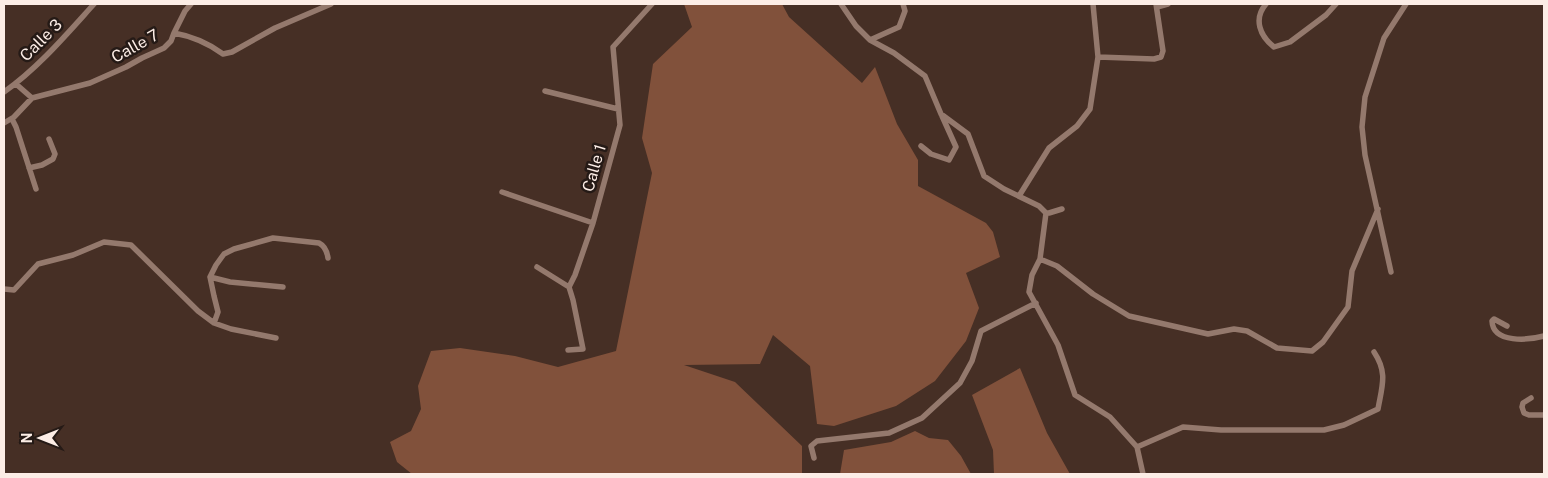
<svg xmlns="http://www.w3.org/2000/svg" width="1548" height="478" font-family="'Public Sans',sans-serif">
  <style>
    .green { fill: #81513b }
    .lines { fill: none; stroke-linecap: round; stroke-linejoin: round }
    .minor { stroke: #94796d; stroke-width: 5.5 }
    .labels { text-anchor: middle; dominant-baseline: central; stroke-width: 5; stroke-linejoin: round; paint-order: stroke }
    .street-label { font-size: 16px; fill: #fcede6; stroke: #251a16 }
  </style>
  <rect width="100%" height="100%" fill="#462f25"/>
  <path class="green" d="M 684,4 L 782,4 L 789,17 L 862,83 L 875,67 L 897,124 L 918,160 L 918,186 L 986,223 L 993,232 L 1000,257 L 966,273 L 979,308 L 966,341 L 935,381 L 896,406 L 834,426 L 817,424 L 810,366 L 773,335 L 760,364 L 684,365 L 735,382 L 802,446 L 802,474 L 412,474 L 397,462 L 390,442 L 411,431 L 421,409 L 418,386 L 431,351 L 460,348 L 515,356 L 558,367 L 616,351 L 652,173 L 642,138 L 653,64 L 692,27 Z
    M 1020,368 L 1047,433 L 1070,474 L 994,474 L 993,450 L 972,395 Z
    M 915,431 L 929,438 L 948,440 L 961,456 L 971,474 L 840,474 L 844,450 L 891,442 Z"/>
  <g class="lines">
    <path class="minor" d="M 841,4 L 856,26 L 870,40 L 894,53 L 925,76 L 941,114 L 968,134 L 984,176 L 1004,189 L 1039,206 L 1046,213 L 1040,259 L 1032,275 L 1029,292 L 1058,345 L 1075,395 L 1110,417 L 1137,447 L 1143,474
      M 1266,4 C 1253,19 1260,36 1274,47 L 1290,42 L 1326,15 L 1336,4
      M 1157,7 L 1168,4
      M 174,33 C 191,36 208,43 223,54 L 232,52 L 275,28 L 331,4
      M 870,40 L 899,27 L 905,11 L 903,4
      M 1098,57 L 1154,59 L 1161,57 L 1163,51 L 1156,4
      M 16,84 L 32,98
      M 545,91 L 618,109
      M 4,92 C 38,68 66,35 94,4
      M 12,119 L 16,127 L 36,189
      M 4,123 L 14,117 L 32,98 L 90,83 L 126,67 L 142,58 L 164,48 L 171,41 L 174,33 L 185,11 L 191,4
      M 921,146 L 931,154 L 949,160 L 956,147 L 942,116
      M 29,168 L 42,165 L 53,159 L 55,154 L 49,139
      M 502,192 L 593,223
      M 1019,196 L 1049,148 L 1077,126 L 1090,109 L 1098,57 L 1093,4
      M 1046,213 L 1049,213 L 1062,209
      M 1040,259 L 1057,266 L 1093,294 L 1129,316 L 1208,334 L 1234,329 L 1247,331 L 1277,348 L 1312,351 L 1323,342 L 1348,307 L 1352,271 L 1378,209
      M 537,267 L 569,287
      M 1391,272 L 1365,155 L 1362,127 L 1365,97 L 1384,38 L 1406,4
      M 210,277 L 230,282 L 283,287
      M 4,289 L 14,290 L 38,264 L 73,255 L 104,242 L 131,245 L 198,311 L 214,323 L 231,329 L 276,338
      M 214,323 L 218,312 L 214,296 L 210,277 L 216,265 L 224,254 L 234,249 L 273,238 L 319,243 C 325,246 327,251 328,258
      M 1507,326 L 1494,319 L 1492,321 C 1493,344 1529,340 1544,336
      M 568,350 L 583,349 L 573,300 L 569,287 L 575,275 L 593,223 L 620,125 L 613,47 L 652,4
      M 1531,398 L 1523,403 L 1522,407 L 1524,413 L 1529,415 L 1544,415
      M 1137,447 L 1183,427 L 1221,430 L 1324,430 L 1344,425 L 1378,409 C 1382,386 1388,373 1374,352
      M 814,458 L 811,446 L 817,441 L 889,433 L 922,418 L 960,383 L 972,361 L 981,331 L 1036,303"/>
  </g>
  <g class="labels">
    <g class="street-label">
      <text transform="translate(41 40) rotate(-45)">Calle 3</text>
      <text transform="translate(135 46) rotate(-29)">Calle 7</text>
      <text transform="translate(594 168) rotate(-74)">Calle 1</text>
    </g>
  </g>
  <rect width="1548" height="478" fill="none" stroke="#fcede6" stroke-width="10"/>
  <g transform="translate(40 438) rotate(270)" stroke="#251a16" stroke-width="4" paint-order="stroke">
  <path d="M0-4L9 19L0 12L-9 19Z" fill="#fcede6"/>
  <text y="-8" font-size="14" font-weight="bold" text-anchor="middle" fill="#fcede6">N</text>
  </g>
</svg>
